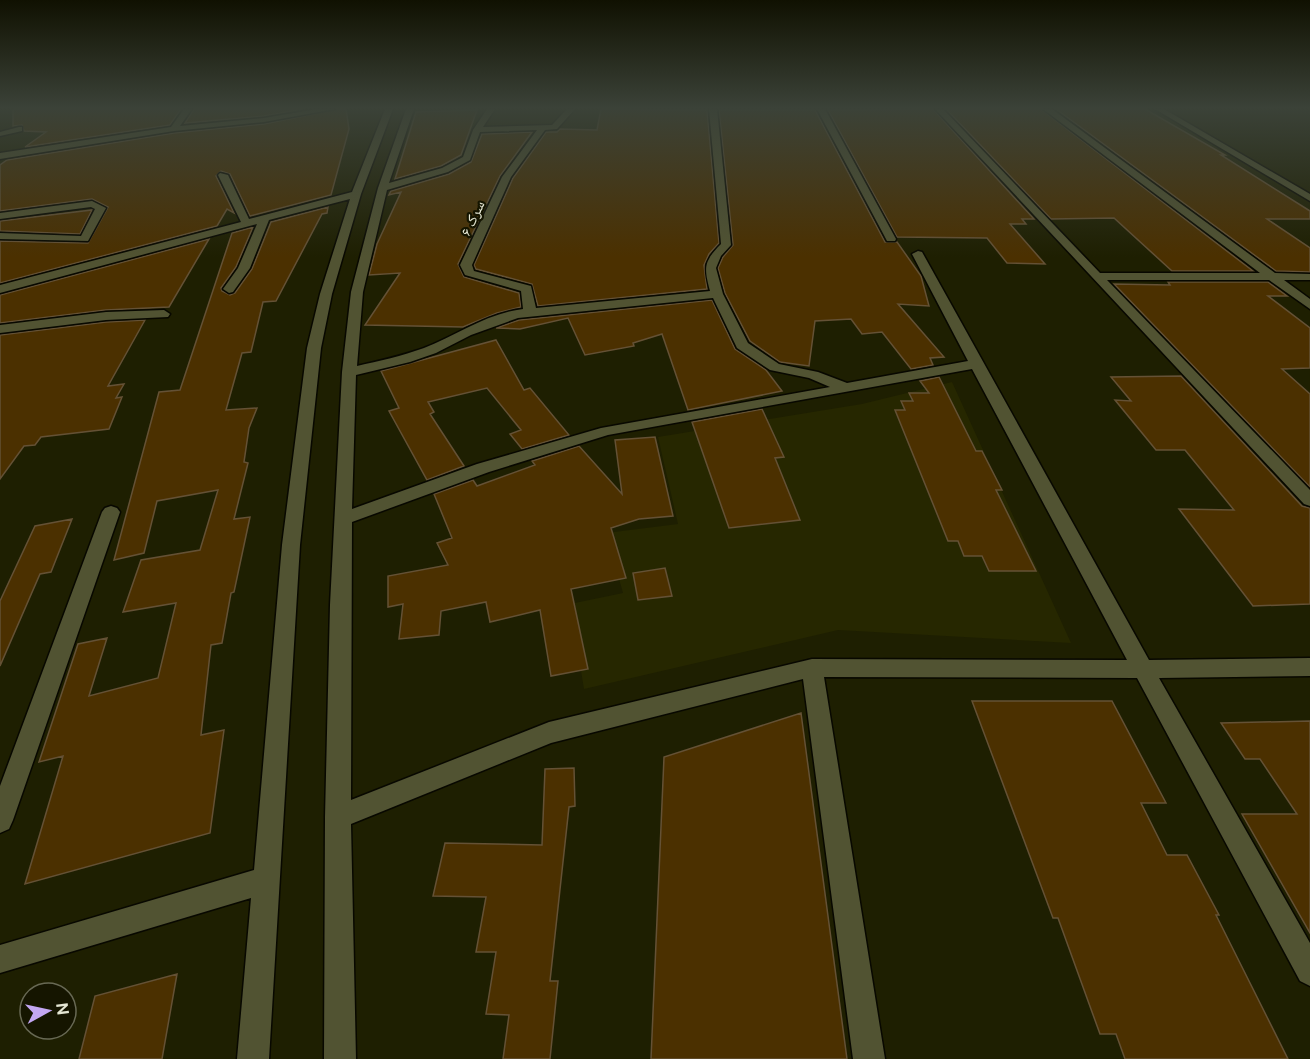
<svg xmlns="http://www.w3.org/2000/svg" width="1310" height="1059" font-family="'Public Sans','Noto Naskh Arabic',sans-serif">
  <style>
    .built { fill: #262700 }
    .building { fill: #4b3000; stroke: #645135; stroke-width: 1.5 }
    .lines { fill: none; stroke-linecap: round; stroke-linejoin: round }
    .minor-casing { stroke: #080800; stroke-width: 3 }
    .minor { fill: #515332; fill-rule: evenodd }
    .labels { text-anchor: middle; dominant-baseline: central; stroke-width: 4.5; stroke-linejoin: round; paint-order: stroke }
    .far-street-label { font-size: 15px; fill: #e4e6d3; stroke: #151500 }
  </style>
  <rect width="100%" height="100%" fill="#1e1f01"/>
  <path class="built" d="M 952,382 L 1071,643 L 838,630 L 584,689 L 570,604 L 623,593 L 606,533 L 678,524 L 658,437 L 862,404 Z"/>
  <path class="building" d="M 13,109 L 181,109 L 170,125 L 25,147 L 46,132 L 24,131 L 22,125 L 13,126 Z
    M 194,109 L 303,109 L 264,116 L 185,123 Z
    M 337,109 L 346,109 L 349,129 L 331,195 L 250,216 L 230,174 L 221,171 L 216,176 L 234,213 L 227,209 L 217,226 L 0,283 L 0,241 L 88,243 L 108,207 L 92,199 L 0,211 L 0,165 L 7,160 L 174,133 L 264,124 Z
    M 601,109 L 707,110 L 719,243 L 709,254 L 704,265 L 707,289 L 538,306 L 532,284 L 476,269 L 474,265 L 513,178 L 546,132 L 557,132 L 560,129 L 597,130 Z
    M 933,109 L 1034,219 L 1022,219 L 1026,224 L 1010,224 L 1045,264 L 1007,263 L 987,238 L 897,237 L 828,110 Z
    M 946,109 L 1041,109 L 1253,271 L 1172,271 L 1114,218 L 1051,219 Z
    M 1056,109 L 1145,109 L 1225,155 L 1221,155 L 1310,211 L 1310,219 L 1267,219 L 1310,248 L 1310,272 L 1276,271 Z
    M 477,110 L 461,155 L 441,166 L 395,179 L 416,112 Z
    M 719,110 L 815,110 L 885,242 L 897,242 L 921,276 L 929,306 L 898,304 L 944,357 L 930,358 L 933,365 L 911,369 L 882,332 L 862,334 L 851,319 L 815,321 L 809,366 L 780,362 L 750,341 L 725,293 L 718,268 L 723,257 L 733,245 Z
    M 532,132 L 500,176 L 458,264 L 464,277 L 519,293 L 521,307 L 497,313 L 463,327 L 365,325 L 400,273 L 369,275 L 377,244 L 401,192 L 389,195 L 391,191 L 449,174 L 471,162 L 482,134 Z
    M 328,207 L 327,213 L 322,214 L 276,301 L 263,302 L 251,352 L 242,353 L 226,410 L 257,408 L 249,428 L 244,462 L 248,463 L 234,519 L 250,517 L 234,592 L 231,593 L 222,643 L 211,645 L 201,735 L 224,730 L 210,833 L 25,884 L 63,756 L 39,762 L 78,644 L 107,638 L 89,696 L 158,678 L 176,603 L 123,612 L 141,560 L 200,550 L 218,490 L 157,501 L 144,553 L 114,560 L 159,392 L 180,390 L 232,233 L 253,227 L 236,267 L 221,288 L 222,291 L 230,295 L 235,293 L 252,269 L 271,222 Z
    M 92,210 L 80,234 L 0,231 L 0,221 Z
    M 209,239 L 169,307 L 106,310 L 0,323 L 0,295 Z
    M 1168,282 L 1268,282 L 1287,296 L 1268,296 L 1310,328 L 1310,368 L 1282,369 L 1310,394 L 1310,487 L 1114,284 L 1170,285 Z
    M 712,300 L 735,349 L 766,370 L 782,391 L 688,410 L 662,334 L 633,343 L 634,346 L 585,355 L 568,318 L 520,329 L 496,328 L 519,320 Z
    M 145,320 L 108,386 L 124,384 L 116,398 L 122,397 L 109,429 L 41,437 L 35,445 L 24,446 L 0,479 L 0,335 L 106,322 Z
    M 496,340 L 524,390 L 530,388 L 569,435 L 522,449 L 510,434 L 521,430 L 487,388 L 428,402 L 434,412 L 430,414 L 464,466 L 427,480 L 389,411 L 399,408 L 381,371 Z
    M 1181,376 L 1302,506 L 1310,508 L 1310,604 L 1253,606 L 1179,509 L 1234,510 L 1185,450 L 1156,450 L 1115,400 L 1131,401 L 1111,377 Z
    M 939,377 L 976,451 L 982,451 L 1002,490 L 996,490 L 1036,571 L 989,571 L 982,556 L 964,556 L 958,541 L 948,541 L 895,410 L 905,410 L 901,401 L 913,401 L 909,393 L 929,393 L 920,381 Z
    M 762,409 L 784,457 L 775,458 L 800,520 L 729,528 L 692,422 Z
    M 655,437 L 673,516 L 639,519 L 611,528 L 626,578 L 571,589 L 588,669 L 551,676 L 540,610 L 490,622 L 486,602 L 441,611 L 439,635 L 399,639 L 403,604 L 388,607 L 388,576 L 448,565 L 437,543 L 452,538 L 434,494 L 473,480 L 477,486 L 535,465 L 532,461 L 579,446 L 622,494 L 615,440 Z
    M 72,519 L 51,572 L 40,574 L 0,666 L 0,601 L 35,526 Z
    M 665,568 L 672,596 L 638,600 L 633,573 Z
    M 972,701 L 1112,701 L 1166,803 L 1141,803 L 1167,855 L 1187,855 L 1219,915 L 1216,915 L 1288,1059 L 1125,1059 L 1116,1034 L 1100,1034 L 1058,918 L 1053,918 Z
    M 801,713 L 847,1059 L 651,1059 L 664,757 Z
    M 1310,721 L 1310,933 L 1242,814 L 1297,814 L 1260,759 L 1245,759 L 1221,723 Z
    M 574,768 L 575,806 L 569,807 L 550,981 L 558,981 L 550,1059 L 503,1059 L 509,1015 L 486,1014 L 496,952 L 476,952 L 486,897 L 433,896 L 445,843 L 542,845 L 545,769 Z
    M 177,974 L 162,1059 L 79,1059 L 95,996 Z"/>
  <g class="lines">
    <g class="minor-casing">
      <path id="minor" d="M 184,109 L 192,109 L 180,126 L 264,118 L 317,109 L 335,109 L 264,122 L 174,131 L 0,159 L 0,153 L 171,127 Z
        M 385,109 L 393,109 L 361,194 L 332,294 L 321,348 L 300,545 L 269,1059 L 237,1059 L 251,898 L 0,973 L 0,945 L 254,870 L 282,545 L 307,348 L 320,294 L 350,199 L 269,220 L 250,268 L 233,292 L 229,293 L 223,289 L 238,268 L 257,224 L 0,293 L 0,285 L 241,222 L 218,175 L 220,173 L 228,175 L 249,219 L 352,192 Z
        M 406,109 L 414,109 L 389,183 L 442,168 L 463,157 L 473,130 L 487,109 L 495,109 L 483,127 L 552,125 L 567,109 L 575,109 L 557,129 L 545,130 L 511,177 L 472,265 L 474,271 L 531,286 L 536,308 L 710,291 C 704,268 703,262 721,244 L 709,109 L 717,109 L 731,245 L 721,256 L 716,268 L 723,294 L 748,343 L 779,364 L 818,372 L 847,383 L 968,361 L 912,254 L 918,251 L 922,252 L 1149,660 L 1310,658 L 1310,676 L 1159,678 L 1310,943 L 1310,986 L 1300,981 L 1137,678 L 824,677 L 885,1059 L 853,1059 L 803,679 L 551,743 L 351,824 L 356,1059 L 324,1059 L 325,817 L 330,605 L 342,372 L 351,292 L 378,188 ZM 537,130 L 502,177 L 460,265 L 465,275 L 521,291 L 523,309 C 488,313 457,335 424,348 C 402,356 379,361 357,366 L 363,292 L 387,190 L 448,172 L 470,160 L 480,132 ZM 713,298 L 737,348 L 770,370 L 809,378 L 830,387 L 601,428 L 477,464 L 352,509 L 356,375 L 410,362 L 436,353 L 471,335 L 518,318 ZM 972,369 L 1127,660 L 812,659 L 549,722 L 351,800 L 352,522 L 489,472 L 608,435 Z
        M 817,109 L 825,109 L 896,239 L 895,241 L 887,241 L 886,239 Z
        M 935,109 L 943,109 L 1100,273 L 1260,273 L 1043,109 L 1052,109 L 1275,273 L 1310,274 L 1310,280 L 1284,280 L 1310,299 L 1310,309 L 1269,280 L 1107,280 L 1310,490 L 1310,506 L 1304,504 Z
        M 1155,109 L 1164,109 L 1310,194 L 1310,201 Z
        M 19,127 L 22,127 L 22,131 L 0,136 L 0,132 Z
        M 92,201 L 106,208 L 88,241 L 0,239 L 0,233 L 81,236 L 95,209 L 91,207 L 0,219 L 0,213 Z
        M 164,310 L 170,314 L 168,317 L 106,320 L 0,333 L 0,325 L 106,312 Z
        M 111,506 L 117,508 L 120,512 L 13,820 L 9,829 L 0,833 L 0,786 L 102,512 L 105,508 Z"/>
    </g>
    <use href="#minor" class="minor"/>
  </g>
  <linearGradient id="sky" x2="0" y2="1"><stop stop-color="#101101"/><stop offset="0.42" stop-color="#3b4238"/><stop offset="1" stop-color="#3b4238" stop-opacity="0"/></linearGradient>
  <rect width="1310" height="257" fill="url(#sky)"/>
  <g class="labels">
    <g class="far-street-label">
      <text transform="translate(472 218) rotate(-65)">سرک ۶</text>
    </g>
  </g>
  <g transform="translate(48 1011) rotate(82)"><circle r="28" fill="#151500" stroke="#686954" stroke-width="1.5"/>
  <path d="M0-4.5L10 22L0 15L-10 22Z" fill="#c3a7f2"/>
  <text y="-9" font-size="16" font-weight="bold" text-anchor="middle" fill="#e4e6d3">N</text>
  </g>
</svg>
